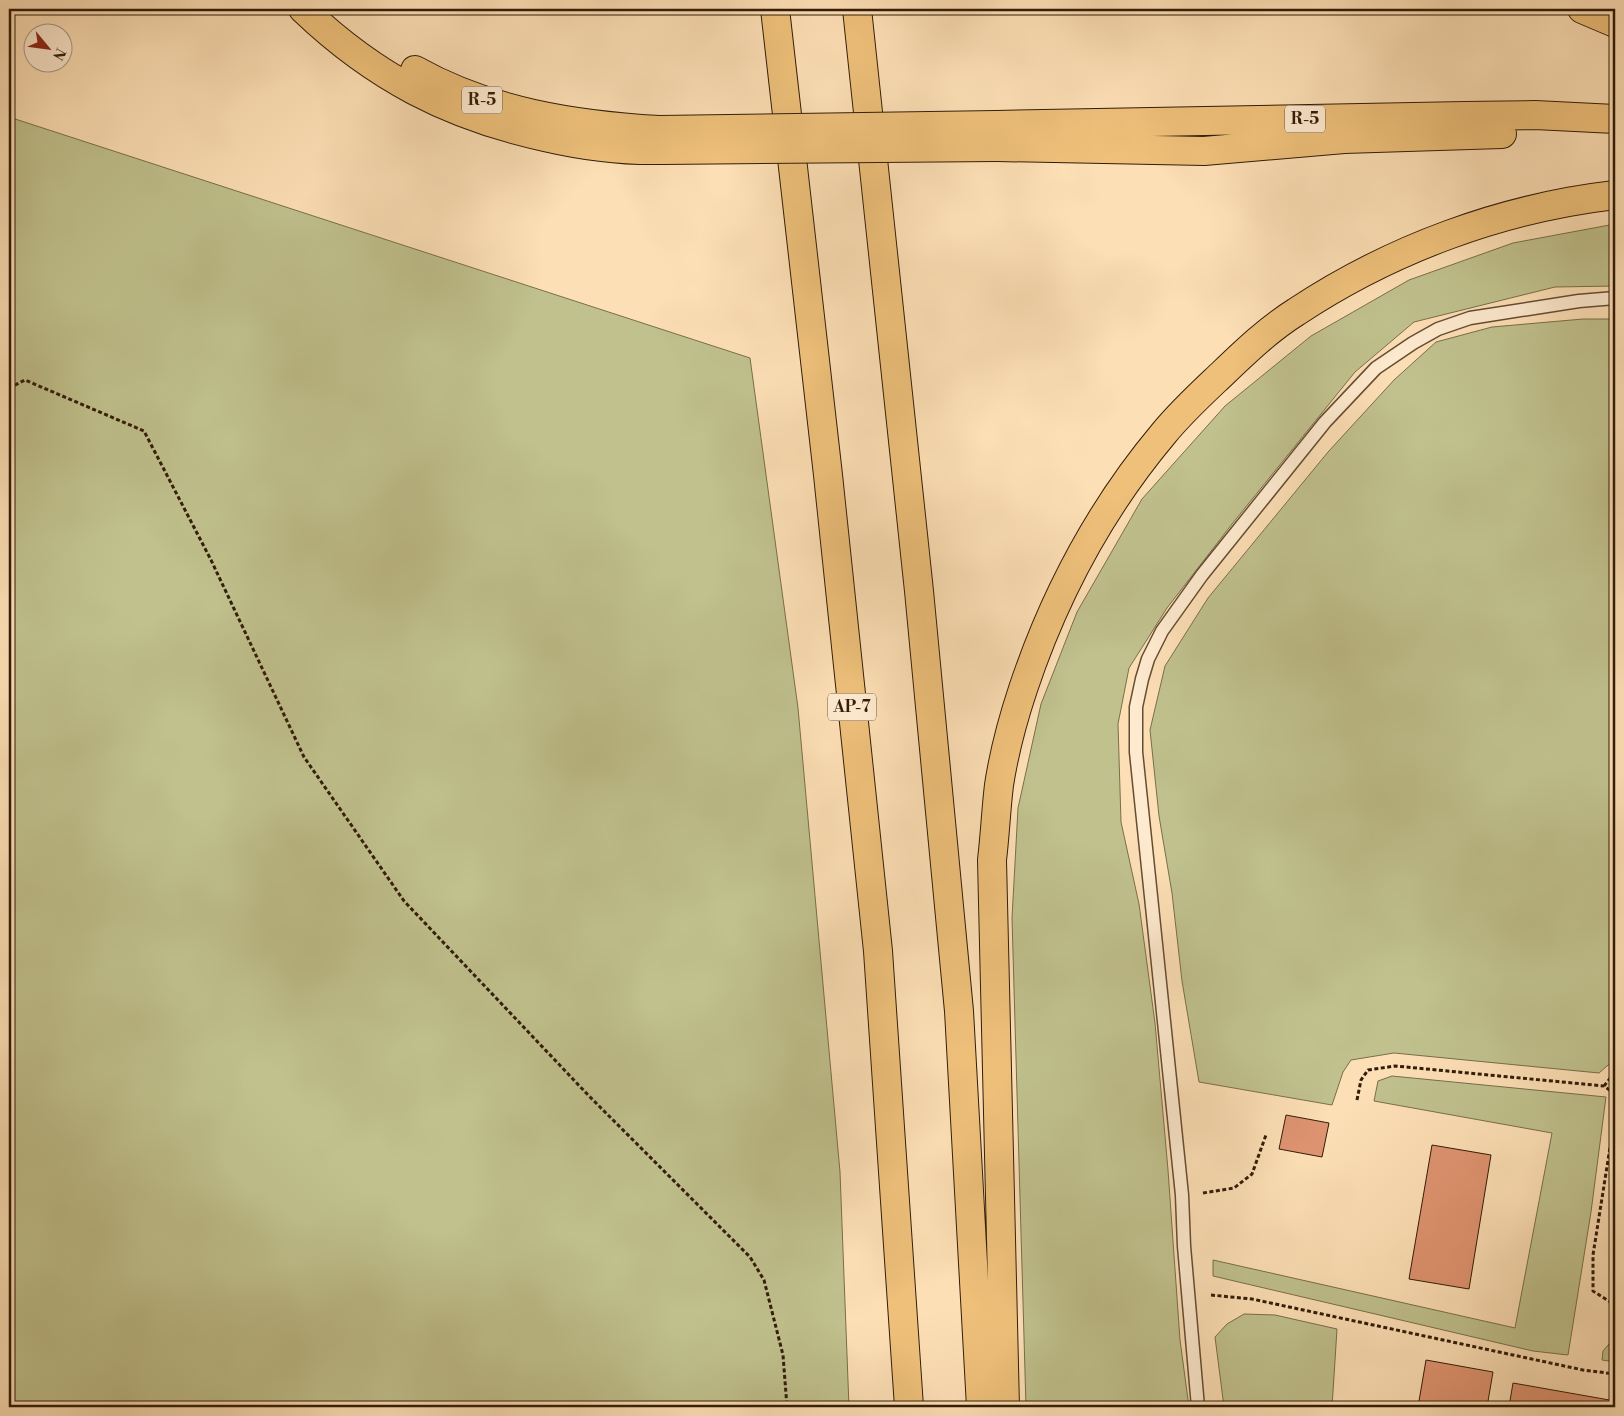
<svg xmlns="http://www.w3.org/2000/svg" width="1624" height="1416" font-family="'Libre Bodoni',serif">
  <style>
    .green { fill: #c0c18d; stroke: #796e4b }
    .building { fill: #df9471; stroke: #321c09 }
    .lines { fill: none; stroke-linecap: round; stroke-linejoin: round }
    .service-casing { stroke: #654d34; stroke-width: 15 }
    .motorway-casing { stroke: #321c09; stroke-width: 30 }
    .path { stroke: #321c09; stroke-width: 3; stroke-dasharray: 4 2.5; stroke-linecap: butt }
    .service { stroke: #feeacf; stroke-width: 12 }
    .motorway { stroke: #eec07a; stroke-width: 28 }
    .motorway-bridge-casing { stroke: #321c09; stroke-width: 30; stroke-linecap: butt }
    .motorway-bridge { stroke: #eec07a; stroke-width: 28 }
    .labels { text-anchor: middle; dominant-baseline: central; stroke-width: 4; stroke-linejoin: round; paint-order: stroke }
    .shield { fill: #feeacf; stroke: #6f5a44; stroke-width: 1 }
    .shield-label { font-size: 16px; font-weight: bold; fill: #321c09 }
  </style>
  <rect width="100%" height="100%" fill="#fddfb5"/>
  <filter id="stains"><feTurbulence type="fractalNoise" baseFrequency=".004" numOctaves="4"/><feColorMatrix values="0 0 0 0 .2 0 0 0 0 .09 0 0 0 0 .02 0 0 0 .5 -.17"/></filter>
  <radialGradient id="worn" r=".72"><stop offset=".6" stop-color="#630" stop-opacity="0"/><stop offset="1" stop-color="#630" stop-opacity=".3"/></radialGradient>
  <path class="green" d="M 9,117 L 750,358 L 798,708 L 840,1172 L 849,1407 L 9,1407 Z
    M 1615,224 L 1615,286 L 1555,287 L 1414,322 L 1355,372 L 1232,524 L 1167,608 L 1129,668 L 1118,724 L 1121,822 L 1139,904 L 1155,1023 L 1168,1170 L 1180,1340 L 1189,1407 L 1026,1407 L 1012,918 L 1018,808 L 1041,704 L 1077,612 L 1142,499 L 1225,406 L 1311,336 L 1409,280 L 1513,243 Z
    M 1583,319 L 1615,319 L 1615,1059 L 1599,1073 L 1394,1053 L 1351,1060 L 1343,1072 L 1332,1105 L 1199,1082 L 1182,981 L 1172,893 L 1159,816 L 1150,730 L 1165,666 L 1208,598 L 1328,452 L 1394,380 L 1436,342 L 1492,327 Z
    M 1392,1076 L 1606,1097 L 1591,1212 L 1568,1355 L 1533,1351 L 1213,1276 L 1213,1260 L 1515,1328 L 1552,1133 L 1374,1101 L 1378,1081 Z
    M 1244,1314 L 1275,1315 L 1337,1329 L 1332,1407 L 1224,1407 L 1215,1337 L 1227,1324 Z
    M 1615,1337 L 1615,1362 L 1602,1360 L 1603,1351 Z"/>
  <path class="building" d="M 1286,1115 L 1329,1123 L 1322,1157 L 1279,1149 Z
    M 1432,1145 L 1491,1155 L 1469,1289 L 1409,1279 Z
    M 1426,1360 L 1493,1372 L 1487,1407 L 1418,1407 Z
    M 1513,1383 L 1615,1401 L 1615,1407 L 1509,1407 Z"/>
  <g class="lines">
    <g class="service-casing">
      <path id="service" d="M 1198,1407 L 1184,1246 L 1182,1195 L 1136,752 L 1136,707 L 1142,679 L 1148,659 L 1162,631 L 1202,575 L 1325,422 L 1376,368 L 1413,343 L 1438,329 L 1470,318 L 1579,301 L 1615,298"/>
    </g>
    <g class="motorway-casing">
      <path id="motorway" d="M 303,9 C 374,77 449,116 545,137 C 584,146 623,151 662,150
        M 775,9 L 828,475 L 878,951 L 909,1407
        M 857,9 L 919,591 L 959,1011 L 981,1407
        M 1582,9 L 1615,23
        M 415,70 C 490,112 574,125 659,130
        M 996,125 L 1465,116 L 1535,115 L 1615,119
        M 997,147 L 1204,151 L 1344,139 L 1502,134
        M 1005,1407 L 992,860 C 995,835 996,810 999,785 C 1004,753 1013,719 1023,689 C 1054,596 1101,508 1164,433 C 1182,411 1203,392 1223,373 C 1246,351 1269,329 1296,312 C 1391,249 1502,208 1615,195"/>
    </g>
    <path class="path" d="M 9,388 L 25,380 L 144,431 L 211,560 L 304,757 L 404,901 L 589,1096 L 750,1257 L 764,1280 L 783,1355 L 787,1407
      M 1604,1086 L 1615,1072
      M 1357,1100 L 1361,1080 L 1368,1070 L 1395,1066 L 1604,1086 L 1615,1094 L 1615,1100
      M 1615,1116 L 1593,1255 L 1593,1291 L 1615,1305
      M 1203,1193 L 1234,1188 L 1252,1174 L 1266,1135
      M 1211,1295 L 1252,1299 L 1583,1370 L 1615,1374"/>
    <use href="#service" class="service"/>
    <use href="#motorway" class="motorway"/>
    <g class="motorway-bridge-casing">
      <path id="motorway-bridge" d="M 659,130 L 996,125
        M 662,150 L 997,147"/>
    </g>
    <use href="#motorway-bridge" class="motorway-bridge"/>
  </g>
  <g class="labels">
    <g class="shield">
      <rect x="462" y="86.5" width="40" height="27" rx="4"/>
      <rect x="1285" y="105.5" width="40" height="27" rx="4"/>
      <rect x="828" y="693.5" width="48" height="27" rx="4"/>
    </g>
    <g class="shield-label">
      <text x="482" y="100">R-5</text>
      <text x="1305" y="119">R-5</text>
      <text x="852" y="707">AP-7</text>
    </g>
  </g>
  <rect width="1624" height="1416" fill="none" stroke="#fddfb5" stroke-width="30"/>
  <rect x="10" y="10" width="1604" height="1396" fill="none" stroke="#321c09" stroke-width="2.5"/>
  <rect x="15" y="15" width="1594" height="1386" fill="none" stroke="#321c09"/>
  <g transform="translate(48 48) rotate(119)"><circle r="24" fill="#feeacf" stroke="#ac9880"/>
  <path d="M0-4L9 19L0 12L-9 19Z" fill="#8f2418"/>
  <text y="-8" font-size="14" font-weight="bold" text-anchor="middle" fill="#321c09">N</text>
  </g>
  <rect width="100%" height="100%" filter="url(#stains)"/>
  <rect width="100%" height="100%" fill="url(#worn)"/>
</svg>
